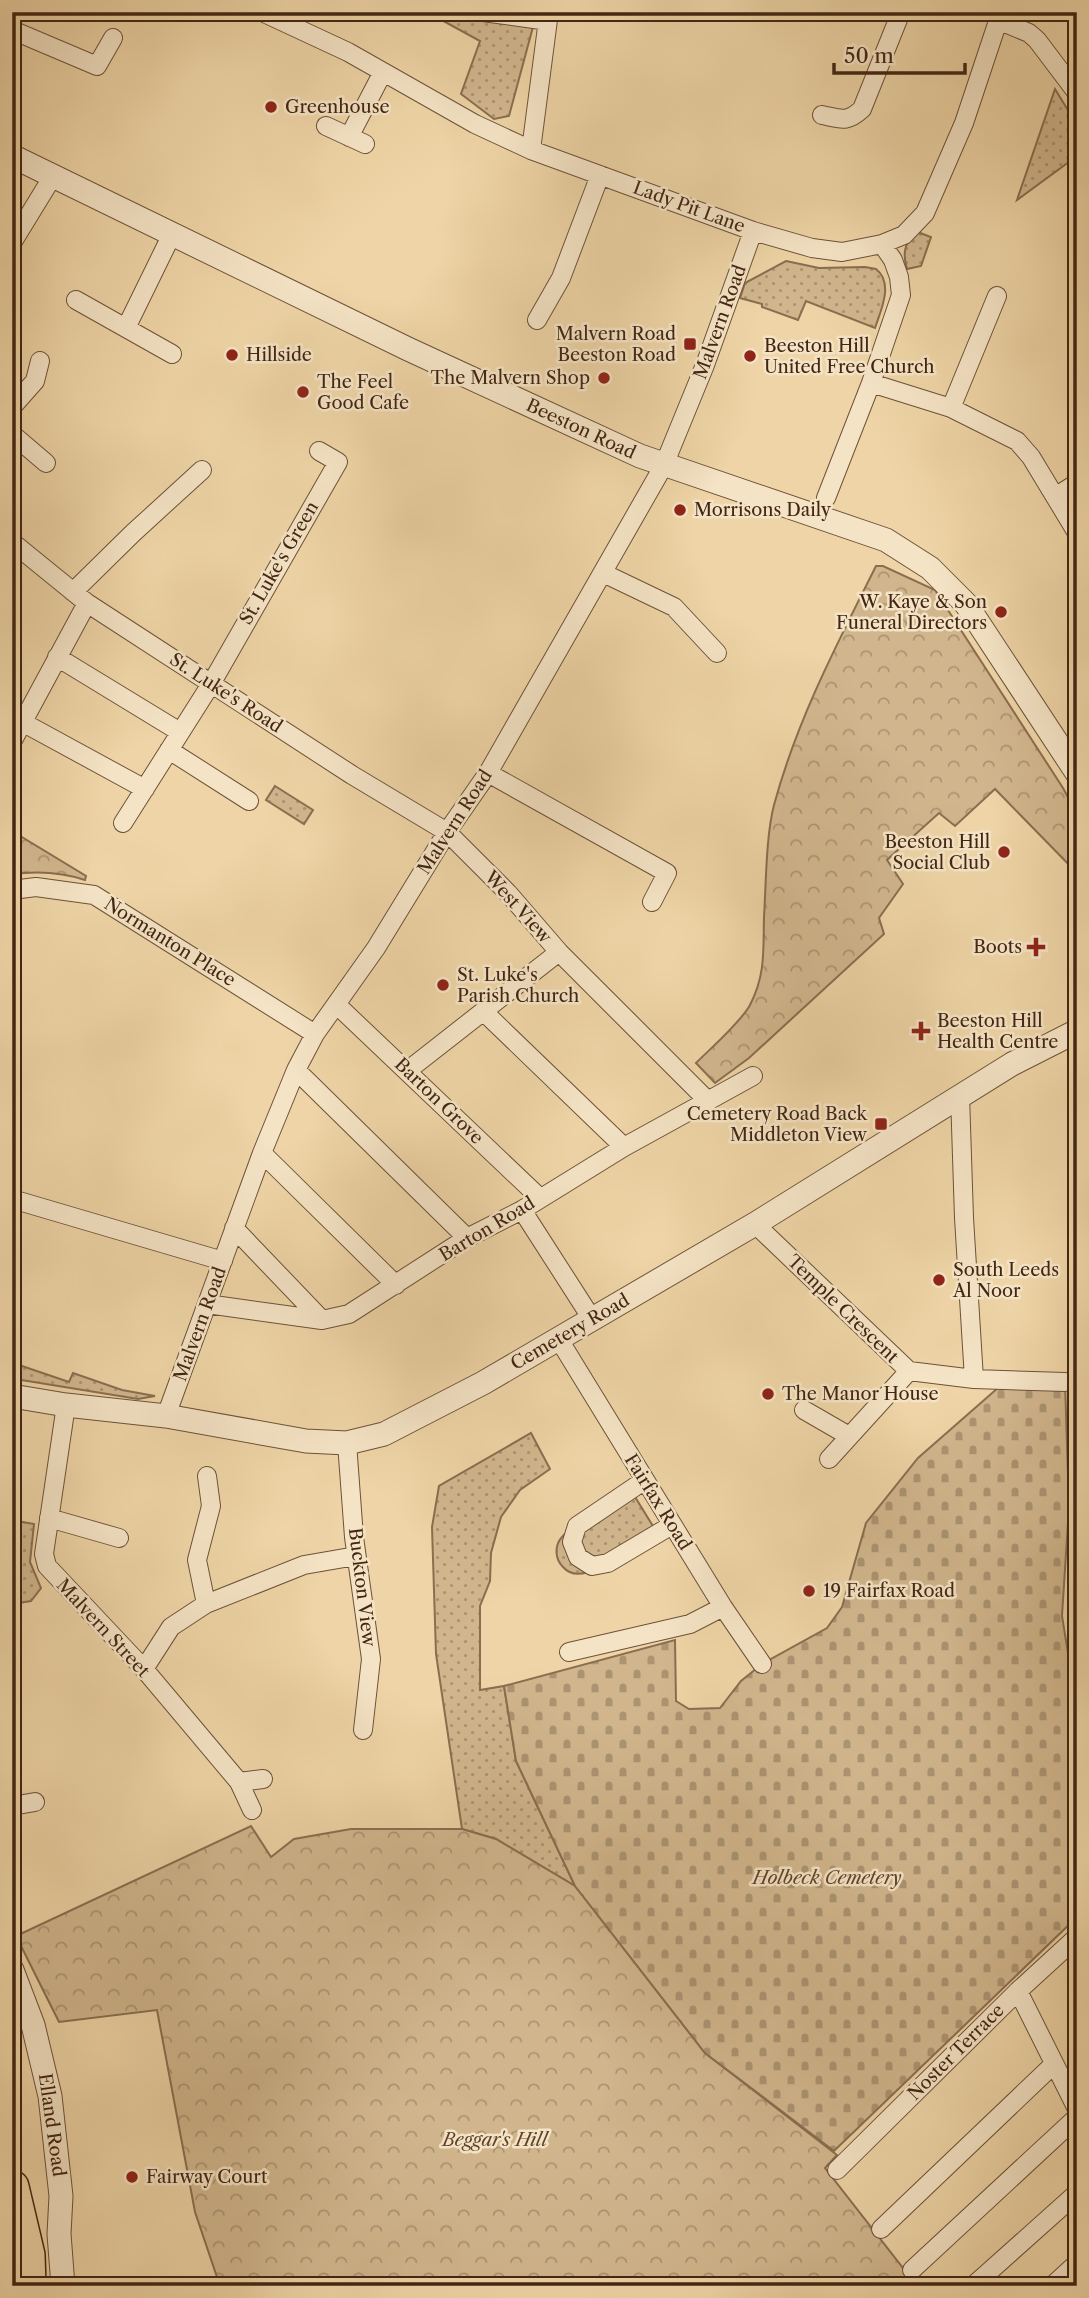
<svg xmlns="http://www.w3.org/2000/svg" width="1089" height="2298" font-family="'Libre Caslon Text',serif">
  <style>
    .grass { fill: url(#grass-dots); stroke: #8a6e50; stroke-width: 2 }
    .forest { fill: url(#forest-crowns); stroke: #8a6e50; stroke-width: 2 }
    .cemetery { fill: url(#cemetery-stones); stroke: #8a6e50; stroke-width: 2 }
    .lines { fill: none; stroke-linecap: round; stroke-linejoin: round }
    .minor-casing { stroke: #6d5238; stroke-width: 20 }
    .tertiary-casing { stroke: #6d5238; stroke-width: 25 }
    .motorway-casing { stroke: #422613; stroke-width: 36 }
    .minor { stroke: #f4e3c5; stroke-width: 18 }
    .tertiary { stroke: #f4e3c5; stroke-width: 23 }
    .motorway { stroke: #eed4a6; stroke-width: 33 }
    .poi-dot { fill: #8f2418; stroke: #f4e3c5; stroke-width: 2.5 }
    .labels { text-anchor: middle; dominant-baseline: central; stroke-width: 5; stroke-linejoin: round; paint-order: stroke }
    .poi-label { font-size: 18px; fill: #422613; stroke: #f4e3c5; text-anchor: start }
    .street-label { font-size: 18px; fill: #422613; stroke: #f4e3c5 }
    .park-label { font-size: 18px; font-style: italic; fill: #5f432b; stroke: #f4e3c5 }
  </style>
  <defs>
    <pattern id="grass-dots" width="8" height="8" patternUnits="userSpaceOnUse" patternTransform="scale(1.75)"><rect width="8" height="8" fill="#d1b68d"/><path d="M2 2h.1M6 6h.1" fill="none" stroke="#ab9472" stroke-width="1.8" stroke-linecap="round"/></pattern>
    <pattern id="forest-crowns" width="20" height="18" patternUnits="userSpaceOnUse" patternTransform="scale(1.75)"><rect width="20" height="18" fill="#d1b68d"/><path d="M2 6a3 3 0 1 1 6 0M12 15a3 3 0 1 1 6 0" fill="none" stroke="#ab9472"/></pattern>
    <pattern id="cemetery-stones" width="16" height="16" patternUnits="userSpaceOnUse" patternTransform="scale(1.75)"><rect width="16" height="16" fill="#d1b68d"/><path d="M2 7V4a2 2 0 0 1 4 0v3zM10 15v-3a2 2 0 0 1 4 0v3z" fill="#ab9472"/></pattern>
  </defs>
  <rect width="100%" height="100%" fill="#eed4a6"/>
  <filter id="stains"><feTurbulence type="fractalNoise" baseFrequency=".00286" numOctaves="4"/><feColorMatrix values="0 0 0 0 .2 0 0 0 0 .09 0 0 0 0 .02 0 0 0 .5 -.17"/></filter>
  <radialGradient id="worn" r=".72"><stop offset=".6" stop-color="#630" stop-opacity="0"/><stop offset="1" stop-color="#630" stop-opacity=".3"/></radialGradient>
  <path class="grass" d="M 427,12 L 537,12 L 509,116 L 494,119 L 461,94 L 480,41 Z
    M 1055,89 L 1077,125 L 1077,156 L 1017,200 Z
    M 915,231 L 931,237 L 921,266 L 907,269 C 902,253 905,244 915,231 Z
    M 786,261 L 819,268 L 865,267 L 876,269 C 894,283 881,310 875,328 L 806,301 L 798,320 L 762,307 L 762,304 L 740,298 L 745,283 Z
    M 275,786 L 313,810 L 304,824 L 266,800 Z
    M 19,1365 L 69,1382 L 73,1373 L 122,1390 L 155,1396 L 138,1399 L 15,1379 Z
    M 531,1433 L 550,1469 L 520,1490 L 501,1517 L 491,1553 L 490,1581 L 480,1606 L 480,1690 L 504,1686 L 516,1761 L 575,1886 L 496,1839 L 462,1829 L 436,1654 L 432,1527 L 439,1486 Z
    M 632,1492 L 656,1531 L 588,1572 C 579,1575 570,1575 563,1567 C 555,1559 554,1546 562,1537 C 571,1525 616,1502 632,1492 Z
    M 12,1520 L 34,1524 L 30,1562 L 41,1588 L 31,1601 L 12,1604 Z"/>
  <path class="forest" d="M 876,566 L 883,566 L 935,590 L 1063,788 L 1077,814 L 1077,873 L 995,789 L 955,826 L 939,813 L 887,860 L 903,884 L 879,918 L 884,934 L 749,1058 L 715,1083 L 696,1063 C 710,1049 741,1022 750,1005 C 766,974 763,950 764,917 C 766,885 766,835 774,805 C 797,720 837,644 876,566 Z
    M 12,831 L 86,876 L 85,880 C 62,872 36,871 12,874 Z
    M 251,1826 L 271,1857 L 294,1839 L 351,1829 L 462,1829 L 496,1839 L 575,1886 L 705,2053 L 837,2155 L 825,2168 L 917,2286 L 220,2286 L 195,2212 L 157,2010 L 59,2022 L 16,1936 Z"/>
  <path class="cemetery" d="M 1007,1380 L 1065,1382 L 1069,1507 L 1062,1616 L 1077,1709 L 1077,1917 L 834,2151 L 705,2053 L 575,1886 L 516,1761 L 504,1686 L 675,1640 L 676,1701 L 689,1709 L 720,1708 L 741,1681 L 762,1664 L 827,1628 L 842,1607 L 866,1523 L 918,1458 Z"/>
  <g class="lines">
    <g class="minor-casing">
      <path id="minor" d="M 262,12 L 348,52 L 475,124 L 531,150 L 753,231 L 812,248 L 842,252 L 882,244 L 904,235 L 925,213 L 964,123 L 1001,12
        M 483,12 L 548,21
        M 998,20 L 1029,33 L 1037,40 L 1077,93
        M 12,30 L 97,66 L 113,38
        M 822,115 C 841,119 847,123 862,109 L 901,12
        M 326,126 L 365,144
        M 349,137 L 383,72
        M 531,150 L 549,12
        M 12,243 L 53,176
        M 76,300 L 172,354
        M 537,320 L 561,278 L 600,175
        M 126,328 L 172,234
        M 871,383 L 951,408 L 1017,441 L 1031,457 L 1077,533
        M 12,407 L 35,381 L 40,361
        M 951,408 L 997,296
        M 12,434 L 46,463
        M 1055,497 L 1077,483
        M 826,498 L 871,383 L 901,295 L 899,277 L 893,260 L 882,244
        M 12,542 L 87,603 L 352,775 L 447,832 L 508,893 L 559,952 L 707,1100
        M 603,573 L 674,607 L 717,653
        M 73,592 L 133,533 L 202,470
        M 57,657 L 180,732
        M 22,722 L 145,789
        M 12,742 L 87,603
        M 169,750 L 249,801
        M 488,773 L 667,873 L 652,902
        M 123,823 L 211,684 L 338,462 L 319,451
        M 12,890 L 36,887 L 94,895 L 315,1034
        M 337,1005 L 540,1198
        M 484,1012 L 624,1147
        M 296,1070 L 467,1238
        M 407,1071 L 559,952
        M 960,1095 L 964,1218 L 974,1379
        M 262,1153 L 396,1285
        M 12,1199 L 223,1261
        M 522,1210 L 592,1319
        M 755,1224 L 909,1371 L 974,1379 L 1065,1382
        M 234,1228 L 322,1320
        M 207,1304 L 322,1320 L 349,1314 L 467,1238 L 522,1210 L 624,1147 L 753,1076
        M 558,1338 L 723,1607 L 762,1664
        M 66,1405 L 44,1554 L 47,1566 L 144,1669 L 239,1782 L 252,1810
        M 804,1410 L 849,1436
        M 166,1416 L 262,1153 L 296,1070 L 315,1034 L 376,948 L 447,832 L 488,773 L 664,465 L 705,365 L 753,231
        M 347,1443 L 354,1537 L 371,1659 L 363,1730
        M 829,1459 L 909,1371
        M 645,1480 L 577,1526 L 572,1542 L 578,1557 L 592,1566 L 608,1563 L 672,1525
        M 49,1518 L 119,1538
        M 206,1604 L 197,1560 L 211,1506 L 207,1476
        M 569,1652 L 690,1624 L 723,1607
        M 144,1669 L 171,1627 L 206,1604 L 304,1565 L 356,1556
        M 239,1782 L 263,1779
        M 12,1806 L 35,1802
        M 1018,1991 L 1077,2109
        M 837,2170 L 1018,1991 L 1077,1937
        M 881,2229 L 1054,2064
        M 912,2270 L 1077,2117
        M 973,2286 L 1077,2193
        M 1052,2286 L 1077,2263"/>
    </g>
    <g class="tertiary-casing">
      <path id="tertiary" d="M 12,156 L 408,349 L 640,456 L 886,540 L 930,568 L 966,604 L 1077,773
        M 12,1396 L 66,1405 L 166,1416 L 306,1441 L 347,1443 L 384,1434 L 483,1383 L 755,1224 L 1012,1064 L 1077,1031
        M 12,1970 L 33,2025 L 50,2096 L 61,2196 L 59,2234 L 63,2286"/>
    </g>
    <g class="motorway-casing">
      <path id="motorway" d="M 12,2187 L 28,2255 L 29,2286"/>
    </g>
    <use href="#minor" class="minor"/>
    <use href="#tertiary" class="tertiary"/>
    <use href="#motorway" class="motorway"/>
  </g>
  <g class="poi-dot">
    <circle cx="271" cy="107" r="7"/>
    <rect x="683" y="337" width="14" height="14" rx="3.5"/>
    <circle cx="232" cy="355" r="7"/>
    <circle cx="750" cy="356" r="7"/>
    <circle cx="604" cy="378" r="7"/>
    <circle cx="303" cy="392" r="7"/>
    <circle cx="680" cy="510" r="7"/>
    <circle cx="1001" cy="612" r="7"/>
    <circle cx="1004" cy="852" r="7"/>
    <path d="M1032.5 936.5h7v7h7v7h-7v7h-7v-7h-7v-7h7z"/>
    <circle cx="443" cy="985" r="7"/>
    <path d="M917.5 1020.5h7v7h7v7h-7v7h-7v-7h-7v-7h7z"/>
    <rect x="874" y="1117" width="14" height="14" rx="3.5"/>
    <circle cx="939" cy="1280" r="7"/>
    <circle cx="768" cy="1394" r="7"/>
    <circle cx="809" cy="1591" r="7"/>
    <circle cx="132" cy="2177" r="7"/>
  </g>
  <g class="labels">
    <g class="poi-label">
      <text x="285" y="107">Greenhouse</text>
      <text x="676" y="334" text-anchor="end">Malvern Road<tspan x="676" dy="21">Beeston Road</tspan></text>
      <text x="764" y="346">Beeston Hill<tspan x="764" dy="21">United Free Church</tspan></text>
      <text x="246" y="355">Hillside</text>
      <text x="590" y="378" text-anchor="end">The Malvern Shop</text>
      <text x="317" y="382">The Feel<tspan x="317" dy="21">Good Cafe</tspan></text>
      <text x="694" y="510">Morrisons Daily</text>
      <text x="987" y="602" text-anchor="end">W. Kaye &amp; Son<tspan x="987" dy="21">Funeral Directors</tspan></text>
      <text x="990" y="842" text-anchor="end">Beeston Hill<tspan x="990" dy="21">Social Club</tspan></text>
      <text x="1022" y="947" text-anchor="end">Boots</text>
      <text x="457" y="975">St. Luke's<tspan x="457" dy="21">Parish Church</tspan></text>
      <text x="937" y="1021">Beeston Hill<tspan x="937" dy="21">Health Centre</tspan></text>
      <text x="867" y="1114" text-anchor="end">Cemetery Road Back<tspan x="867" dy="21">Middleton View</tspan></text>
      <text x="953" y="1270">South Leeds<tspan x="953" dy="21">Al Noor</tspan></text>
      <text x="782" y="1394">The Manor House</text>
      <text x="823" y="1591">19 Fairfax Road</text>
      <text x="146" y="2177">Fairway Court</text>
    </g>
    <g class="street-label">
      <text transform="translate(689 207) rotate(20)">Lady Pit Lane</text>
      <text transform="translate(720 322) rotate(-70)">Malvern Road</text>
      <text transform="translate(581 429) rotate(25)">Beeston Road</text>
      <text transform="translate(279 563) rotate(-60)">St. Luke's Green</text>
      <text transform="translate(226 693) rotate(33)">St. Luke's Road</text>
      <text transform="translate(455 822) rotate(-57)">Malvern Road</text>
      <text transform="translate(518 907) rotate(48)">West View</text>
      <text transform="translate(170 942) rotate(32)">Normanton Place</text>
      <text transform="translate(439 1101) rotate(44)">Barton Grove</text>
      <text transform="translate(487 1229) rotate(-31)">Barton Road</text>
      <text transform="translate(843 1309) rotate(44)">Temple Crescent</text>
      <text transform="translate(200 1324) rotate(-70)">Malvern Road</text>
      <text transform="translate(570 1332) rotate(-30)">Cemetery Road</text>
      <text transform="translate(658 1502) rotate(58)">Fairfax Road</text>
      <text transform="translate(362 1587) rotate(83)">Buckton View</text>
      <text transform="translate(103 1628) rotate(47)">Malvern Street</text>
      <text transform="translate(956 2052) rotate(-45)">Noster Terrace</text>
      <text transform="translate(52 2125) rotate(82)">Elland Road</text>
    </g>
    <g class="park-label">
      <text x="827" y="1878">Holbeck Cemetery</text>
      <text x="495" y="2140">Beggar's Hill</text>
    </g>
  </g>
  <rect width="1089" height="2298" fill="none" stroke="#eed4a6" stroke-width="42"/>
  <rect x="14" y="14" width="1061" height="2270" fill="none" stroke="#422613" stroke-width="3.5"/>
  <rect x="21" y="21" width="1047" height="2256" fill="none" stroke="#422613" stroke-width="2"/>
  <path d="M834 63v10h131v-10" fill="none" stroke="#422613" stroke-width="3.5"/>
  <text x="844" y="63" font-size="21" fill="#422613" stroke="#f4e3c5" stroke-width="5" paint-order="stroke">50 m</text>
  <rect width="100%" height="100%" filter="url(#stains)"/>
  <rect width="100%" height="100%" fill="url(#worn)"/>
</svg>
